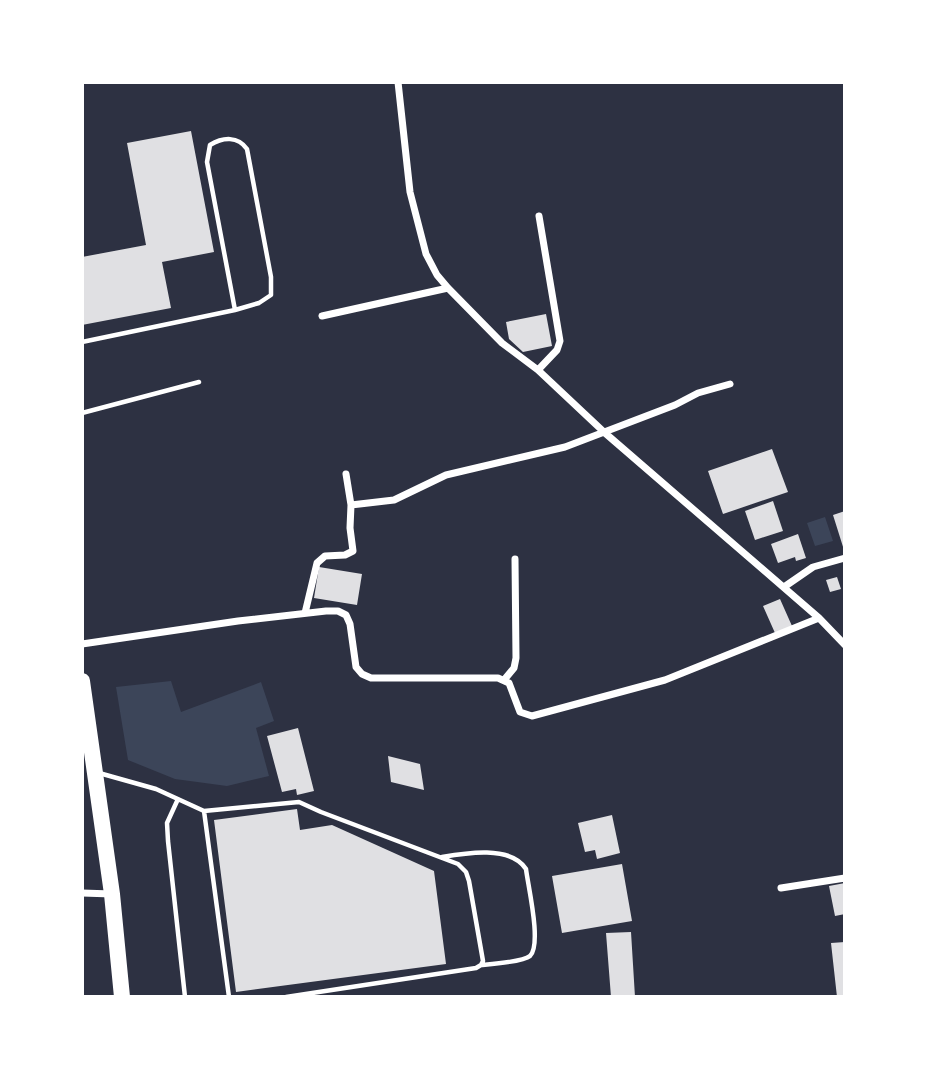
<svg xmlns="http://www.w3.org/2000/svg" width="927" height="1079" font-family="Lato,sans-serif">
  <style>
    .green { fill: #3c4559 }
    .building { fill: #e0e0e3 }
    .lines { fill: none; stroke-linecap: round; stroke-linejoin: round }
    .service { stroke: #fff; stroke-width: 4.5 }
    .minor { stroke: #fff; stroke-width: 7 }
    .trunk { stroke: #fff; stroke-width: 16 }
  </style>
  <rect width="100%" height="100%" fill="#2d3142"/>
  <path class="green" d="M 825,517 L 833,541 L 815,546 L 807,523 Z
    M 171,681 L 181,712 L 261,682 L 274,721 L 256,728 L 269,776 L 227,786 L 175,779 L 128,760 L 116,687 Z"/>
  <path class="building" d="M 191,131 L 214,252 L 162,262 L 171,308 L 82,325 L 82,257 L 146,245 L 127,143 Z
    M 546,314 L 552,346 L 523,352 L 509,339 L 506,322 Z
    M 772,449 L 788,492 L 723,514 L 708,471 Z
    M 773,501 L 783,531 L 755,540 L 745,511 Z
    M 845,511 L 845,550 L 844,550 L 833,515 Z
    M 798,534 L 806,558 L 796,561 L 795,557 L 778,563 L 771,544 Z
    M 319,567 L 362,574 L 357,605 L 314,598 Z
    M 837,577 L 841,589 L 830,592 L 826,580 Z
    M 780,599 L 792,626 L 775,633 L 763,606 Z
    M 298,728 L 314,791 L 297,795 L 296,789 L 282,792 L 267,736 Z
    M 388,756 L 420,764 L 424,790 L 391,782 Z
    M 297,809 L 300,830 L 332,825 L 434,871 L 446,964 L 236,992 L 214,820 Z
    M 612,815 L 620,853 L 597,859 L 595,850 L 585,852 L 578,823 Z
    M 622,864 L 632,921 L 562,933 L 552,876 Z
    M 845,883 L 845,914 L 835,916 L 829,886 Z
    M 631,932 L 635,997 L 611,997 L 606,933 Z
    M 845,942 L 845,997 L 837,997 L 831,943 Z"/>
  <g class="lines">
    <path class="service" d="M 82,342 L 235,310 L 259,303 L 271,295 L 271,277 L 247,149 C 238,136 223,137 210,145 L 207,162 L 235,310
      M 82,413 L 199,382
      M 99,773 L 156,789 L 204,811 L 299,802 L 321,812 L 458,864 L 466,872 L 469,881 L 483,961 L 481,965
      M 178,799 L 167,823 L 168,841 L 185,997
      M 204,811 L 229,997
      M 286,997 L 476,968 L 481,965 C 492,964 523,962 530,956 C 542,944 528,886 526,869 C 511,845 465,853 442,857"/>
    <path class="minor" d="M 398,82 L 410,192 L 426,254 L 437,275 L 448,288 L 502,343 L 538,370 L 605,433 L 819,618 L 845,645
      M 322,316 L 448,288
      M 538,370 L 557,350 L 560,341 L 539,216
      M 346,474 L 351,505
      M 784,587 L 813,567 L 845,558
      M 305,613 L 317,563 L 325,556 L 345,555 L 353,551 L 350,528 L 351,505 L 394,500 L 446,475 L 565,447 L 675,405 L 698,393 L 730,384
      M 82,644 L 238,621 L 326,611 L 338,611 L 346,615 L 350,624 L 356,667 L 362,674 L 371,678 L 498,678 L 509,683 L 520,712 L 532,716 L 665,680 L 819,618
      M 504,680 L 514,668 L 516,658 L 515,559
      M 781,888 L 845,878
      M 82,893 L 112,894"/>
    <path class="trunk" d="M 82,681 L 112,894 L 122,997"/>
  </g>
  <rect width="927" height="1079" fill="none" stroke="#ffffff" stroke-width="168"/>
</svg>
